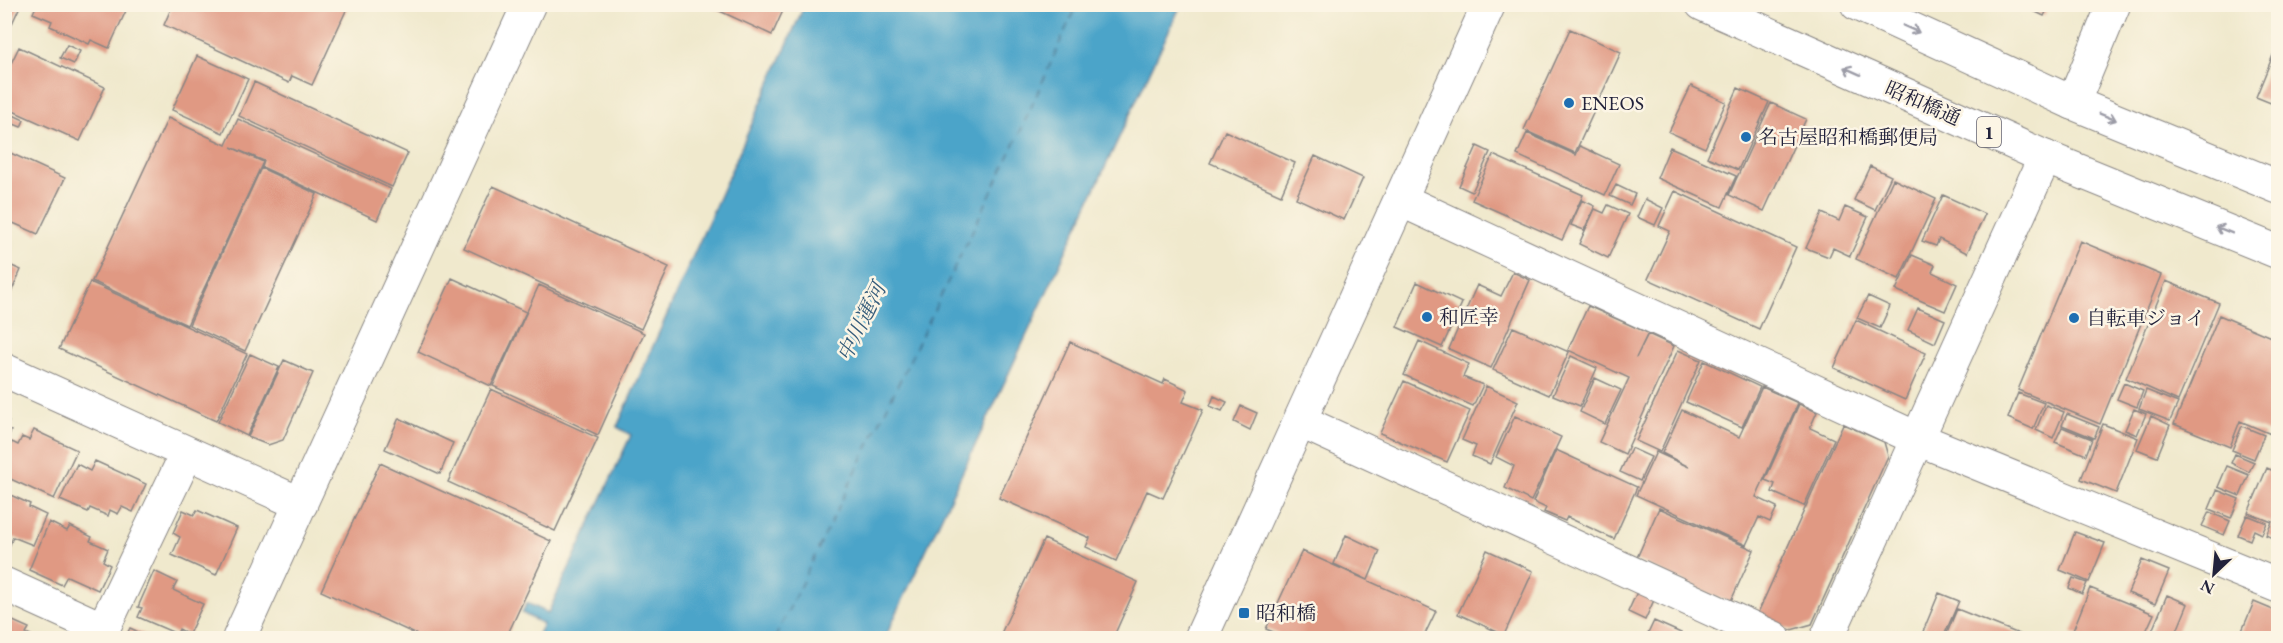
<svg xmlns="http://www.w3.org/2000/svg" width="2283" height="643" font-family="'EB Garamond','Noto Serif JP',serif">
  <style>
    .water { fill: #4ca4c9; stroke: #376382; stroke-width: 1.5 }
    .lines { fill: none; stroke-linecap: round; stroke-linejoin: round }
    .ferry { stroke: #355c7b; stroke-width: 1.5; stroke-dasharray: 8 6; stroke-linecap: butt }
    .building { fill: #e09983 }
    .minor-casing { stroke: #898684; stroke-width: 35 }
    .highway-casing { stroke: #898684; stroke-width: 35 }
    .minor { stroke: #fff; stroke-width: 33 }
    .highway { stroke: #fff; stroke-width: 33 }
    .oneway { stroke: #9c9ca7 }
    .poi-dot { fill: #1f6fb2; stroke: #fcf5e5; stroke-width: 2 }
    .labels { text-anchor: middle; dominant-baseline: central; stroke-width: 5; stroke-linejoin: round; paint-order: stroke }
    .shield { fill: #fcf5e5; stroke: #63616e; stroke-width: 1.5 }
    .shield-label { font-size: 18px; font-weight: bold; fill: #22223b }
    .poi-label { font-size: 20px; fill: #22223b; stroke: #fcf5e5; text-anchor: start }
    .street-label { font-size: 20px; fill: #22223b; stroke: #fcf5e5 }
    .water-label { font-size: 21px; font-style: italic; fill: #355c7b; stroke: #fcf5e5 }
  </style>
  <rect width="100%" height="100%" fill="#fcf5e5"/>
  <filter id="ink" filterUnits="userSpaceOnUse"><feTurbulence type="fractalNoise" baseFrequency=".0167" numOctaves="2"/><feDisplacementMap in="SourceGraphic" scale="12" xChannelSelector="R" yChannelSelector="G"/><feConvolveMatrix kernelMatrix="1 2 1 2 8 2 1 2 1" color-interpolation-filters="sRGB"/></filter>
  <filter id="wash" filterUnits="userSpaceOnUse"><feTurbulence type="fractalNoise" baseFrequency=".008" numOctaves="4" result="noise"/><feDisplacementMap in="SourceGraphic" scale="24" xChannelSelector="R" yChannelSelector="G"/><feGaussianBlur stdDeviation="1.35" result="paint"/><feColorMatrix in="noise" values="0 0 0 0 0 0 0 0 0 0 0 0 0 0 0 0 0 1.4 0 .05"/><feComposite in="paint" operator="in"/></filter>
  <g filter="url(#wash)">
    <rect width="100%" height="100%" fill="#f0e9cd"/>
    <path class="water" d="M 805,4 L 1181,5 L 885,638 L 536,638 L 543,624 L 522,613 L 527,603 L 548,613 L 631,435 L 617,427 Z"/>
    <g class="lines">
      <path class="ferry" d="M 775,638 L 1017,139 L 1077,4"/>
    </g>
    <g id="blocks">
      <path class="building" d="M 4,4 L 21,4 L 4,41 Z
        M 37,4 L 129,4 L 109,48 L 91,40 L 89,44 L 50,26 L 52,21 L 33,13 Z
        M 173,4 L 349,4 L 312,85 L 292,76 L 289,83 L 164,25 Z
        M 712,4 L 786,4 L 772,35 L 711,7 Z
        M 2019,4 L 2050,4 L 2044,16 Z
        M 1570,29 L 1621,52 L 1575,153 L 1524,130 Z
        M 2278,43 L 2278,106 L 2256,97 Z
        M 67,45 L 80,51 L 74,64 L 60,58 Z
        M 19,47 L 105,87 L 80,141 L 4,107 L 4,78 Z
        M 197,56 L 248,79 L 223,133 L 172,110 Z
        M 254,82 L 408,153 L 392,187 L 239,116 Z
        M 1691,86 L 1726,102 L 1705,148 L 1669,132 Z
        M 1738,88 L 1769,102 L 1738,170 L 1707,157 Z
        M 1771,103 L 1806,119 L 1764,211 L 1729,195 Z
        M 7,112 L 24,120 L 21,127 L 4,120 Z
        M 168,118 L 226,145 L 238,119 L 391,189 L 377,220 L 262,167 L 264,161 L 231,147 L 263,162 L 187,325 L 92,281 Z
        M 1225,131 L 1295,163 L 1281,195 L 1210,163 Z
        M 1527,133 L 1576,155 L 1580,146 L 1619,164 L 1605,195 L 1517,155 Z
        M 1477,146 L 1490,152 L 1472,192 L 1459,186 Z
        M 1670,147 L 1736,176 L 1722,207 L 1657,178 Z
        M 4,150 L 65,178 L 38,234 L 4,219 Z
        M 1493,155 L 1583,195 L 1562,240 L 1472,200 Z
        M 1315,156 L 1363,178 L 1344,220 L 1296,198 Z
        M 1870,166 L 1891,176 L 1875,210 L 1854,200 Z
        M 261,168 L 317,194 L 245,351 L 189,325 Z
        M 1893,179 L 1936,199 L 1899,279 L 1856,259 Z
        M 1616,185 L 1635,194 L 1630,205 L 1610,196 Z
        M 493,186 L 669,267 L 641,329 L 464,248 Z
        M 1675,191 L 1796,247 L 1759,329 L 1648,279 L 1670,231 L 1659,226 Z
        M 1943,195 L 1985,214 L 1967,253 L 1939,239 L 1936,246 L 1922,241 Z
        M 1645,199 L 1663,208 L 1655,225 L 1637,217 Z
        M 1582,200 L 1595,206 L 1584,230 L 1571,225 Z
        M 1608,205 L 1628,214 L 1608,258 L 1579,244 L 1595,209 L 1604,213 Z
        M 1845,207 L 1868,217 L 1850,256 L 1833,248 L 1829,257 L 1806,248 L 1822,213 L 1839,221 Z
        M 2080,241 L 2161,275 L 2100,424 L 2018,390 Z
        M 1912,255 L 1935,265 L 1932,272 L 1957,284 L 1945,311 L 1896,290 Z
        M 5,263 L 21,270 L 5,306 Z
        M 1513,272 L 1530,280 L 1491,368 L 1449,349 L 1477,285 L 1501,296 Z
        M 452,278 L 526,312 L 491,386 L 418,352 Z
        M 2166,281 L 2219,303 L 2178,401 L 2126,378 Z
        M 90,282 L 247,354 L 216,421 L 59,349 Z
        M 1417,282 L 1462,303 L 1442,347 L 1397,327 Z
        M 539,285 L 644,333 L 598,435 L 493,386 Z
        M 1868,296 L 1890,306 L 1880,328 L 1857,318 Z
        M 1588,306 L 1648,333 L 1636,358 L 1648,334 L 1674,346 L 1625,454 L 1599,442 L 1629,378 L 1568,350 Z
        M 1918,308 L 1945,320 L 1935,343 L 1908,330 Z
        M 2219,315 L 2278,340 L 2278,437 L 2240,421 L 2230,447 L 2174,424 Z
        M 1856,320 L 1926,353 L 1905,400 L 1834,368 Z
        M 1513,327 L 1569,352 L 1549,395 L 1493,370 Z
        M 1419,341 L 1469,364 L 1463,377 L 1483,385 L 1473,406 L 1404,375 Z
        M 1070,342 L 1163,384 L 1165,379 L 1188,390 L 1183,402 L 1203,410 L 1163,498 L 1147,491 L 1116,561 L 1086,547 L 1090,538 L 999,498 Z
        M 1678,350 L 1701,360 L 1660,452 L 1636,441 Z
        M 250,354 L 279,367 L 247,436 L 218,422 Z
        M 1571,356 L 1597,368 L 1580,406 L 1553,395 Z
        M 284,360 L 313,373 L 283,440 L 268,445 L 248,437 Z
        M 1704,361 L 1760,387 L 1742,427 L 1686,402 Z
        M 1595,378 L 1621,390 L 1605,424 L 1580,412 Z
        M 1404,381 L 1470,411 L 1447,462 L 1380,433 Z
        M 2124,383 L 2143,391 L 2137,407 L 2117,399 Z
        M 1486,386 L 1518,401 L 1490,464 L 1472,456 L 1476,446 L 1462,440 Z
        M 1762,387 L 1798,403 L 1756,497 L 1777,507 L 1770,522 L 1759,517 L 1746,545 L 1636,495 L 1656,452 L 1689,467 L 1662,453 L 1682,410 L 1739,437 Z
        M 491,389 L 598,438 L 555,531 L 448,482 Z
        M 2146,390 L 2178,403 L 2170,421 L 2139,409 Z
        M 2018,393 L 2044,403 L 2033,429 L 2008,418 Z
        M 1214,396 L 1227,402 L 1222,411 L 1210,406 Z
        M 1799,404 L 1817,412 L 1810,428 L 1834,439 L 1804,506 L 1772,492 L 1775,484 L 1765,480 Z
        M 2046,405 L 2064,412 L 2053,438 L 2036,430 Z
        M 1241,406 L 1257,413 L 1250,430 L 1234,422 Z
        M 2134,409 L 2146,414 L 2137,435 L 2125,430 Z
        M 2067,414 L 2099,427 L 2094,438 L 2062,425 Z
        M 1515,416 L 1561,437 L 1531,501 L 1505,488 L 1514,466 L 1496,457 Z
        M 2151,416 L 2170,425 L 2157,457 L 2137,449 Z
        M 399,418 L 453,443 L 440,474 L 385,449 Z
        M 4,419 L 9,421 L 6,429 L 11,431 L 4,445 Z
        M 1843,424 L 1884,442 L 1888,456 L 1812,624 L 1791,630 L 1757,615 Z
        M 2103,424 L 2138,438 L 2116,493 L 2081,479 Z
        M 2242,426 L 2264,435 L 2254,459 L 2232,450 Z
        M 2062,427 L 2092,439 L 2086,455 L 2055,442 Z
        M 34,430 L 77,450 L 54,499 L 4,476 L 4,458 L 12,442 L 18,445 L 22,437 L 29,440 Z
        M 1631,448 L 1651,457 L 1640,481 L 1620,472 Z
        M 1556,450 L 1637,487 L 1614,539 L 1567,517 L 1565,521 L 1544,512 L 1546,508 L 1533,502 Z
        M 2235,454 L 2254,462 L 2249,472 L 2231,463 Z
        M 95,461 L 146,484 L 133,512 L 122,507 L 118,514 L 110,510 L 108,516 L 90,508 L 88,512 L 60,500 L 77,464 L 90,471 Z
        M 380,463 L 551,541 L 506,638 L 424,638 L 321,591 Z
        M 2227,466 L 2249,475 L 2240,496 L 2218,487 Z
        M 2267,468 L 2278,473 L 2278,540 L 2266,535 L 2272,522 L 2248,513 Z
        M 2217,490 L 2239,499 L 2231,518 L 2209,509 Z
        M 4,492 L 30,504 L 29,507 L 46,515 L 33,545 L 13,537 L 9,547 L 4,545 Z
        M 1659,508 L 1754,550 L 1730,603 L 1636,560 Z
        M 183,510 L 194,515 L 197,510 L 237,528 L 216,575 L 172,555 L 180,537 L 173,533 Z
        M 2209,512 L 2230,521 L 2224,535 L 2202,526 Z
        M 2247,515 L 2267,523 L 2262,534 L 2254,530 L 2250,540 L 2238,535 Z
        M 49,522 L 67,531 L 70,526 L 92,537 L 90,541 L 108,549 L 103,561 L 110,565 L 98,590 L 67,576 L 62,585 L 29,570 Z
        M 2075,532 L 2105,543 L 2089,582 L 2060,570 Z
        M 1346,535 L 1380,551 L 1368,580 L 1334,564 Z
        M 1044,539 L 1138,582 L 1113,638 L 999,638 Z
        M 1487,550 L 1533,571 L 1504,635 L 1458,614 Z
        M 1302,551 L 1436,611 L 1423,638 L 1288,638 L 1266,629 Z
        M 2142,560 L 2169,571 L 2155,604 L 2128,593 Z
        M 154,571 L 177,582 L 173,590 L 203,604 L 189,634 L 179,629 L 177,634 L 138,617 L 142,608 L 138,607 Z
        M 2073,578 L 2087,583 L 2082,594 L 2069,588 Z
        M 2090,588 L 2154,614 L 2143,638 L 2084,638 L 2072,633 Z
        M 1637,592 L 1654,600 L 1645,620 L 1628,612 Z
        M 1939,593 L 1959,601 L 1943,638 L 1933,638 L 1922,634 Z
        M 2167,595 L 2188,604 L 2174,638 L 2149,638 Z
        M 2254,602 L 2278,612 L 2278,638 L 2239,638 Z
        M 1957,609 L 2029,638 L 1945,638 Z
        M 4,617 L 29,628 L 26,633 L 37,638 L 4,638 Z
        M 1654,621 L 1692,638 L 1646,638 Z
        M 130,628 L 152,638 L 125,638 Z"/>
    </g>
  </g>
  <g filter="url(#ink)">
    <use href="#blocks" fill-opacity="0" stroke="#898684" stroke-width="1.5"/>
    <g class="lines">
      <g class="minor-casing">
        <path id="minor" d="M 2073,103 L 2114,4
          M 1401,200 L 1918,439 L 2278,586
          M 4,370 L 301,504
          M 1300,421 L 1774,638
          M 4,584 L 103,629 L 187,453
          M 239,638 L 529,4
          M 1201,638 L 1489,4
          M 1827,638 L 2045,157"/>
      </g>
      <g class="highway-casing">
        <path id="highway" d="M 1702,4 L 2045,157 L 2278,252
          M 1857,4 L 2073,103 L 2278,187"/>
      </g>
      <use href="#minor" class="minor"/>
      <use href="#highway" class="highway"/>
    </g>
    <defs><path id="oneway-shaft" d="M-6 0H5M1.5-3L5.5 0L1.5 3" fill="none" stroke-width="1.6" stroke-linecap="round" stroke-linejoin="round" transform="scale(1.5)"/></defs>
    <g class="oneway">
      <use href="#oneway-shaft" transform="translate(1911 29) rotate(24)"/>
      <use href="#oneway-shaft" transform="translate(1852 71) rotate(-156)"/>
      <use href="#oneway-shaft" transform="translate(2108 117) rotate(22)"/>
      <use href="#oneway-shaft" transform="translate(2224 230) rotate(-158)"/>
    </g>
  </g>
  <g class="poi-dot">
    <circle cx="1569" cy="103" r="6"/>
    <circle cx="1746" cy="137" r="6"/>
    <circle cx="1427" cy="317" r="6"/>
    <circle cx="2074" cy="318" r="6"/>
    <rect x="1238" y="607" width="12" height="12" rx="3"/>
  </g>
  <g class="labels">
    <rect class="shield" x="1977" y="117" width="24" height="30" rx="4.5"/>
    <g class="shield-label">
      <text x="1989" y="132">1</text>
    </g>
    <g class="poi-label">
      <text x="1581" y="103">ENEOS</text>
      <text x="1758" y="137">名古屋昭和橋郵便局</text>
      <text x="1439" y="317">和匠幸</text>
      <text x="2086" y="318">自転車ジョイ</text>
      <text x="1256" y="613">昭和橋</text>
    </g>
    <g class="street-label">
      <text transform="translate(1923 103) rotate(24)">昭和橋通</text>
    </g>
    <g class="water-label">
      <text transform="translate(861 322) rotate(-64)">中川運河</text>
    </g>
  </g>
  <rect width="2283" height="643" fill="none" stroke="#fcf5e5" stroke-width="24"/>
  <g transform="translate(2214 574) rotate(206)" stroke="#fcf5e5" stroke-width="4.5" paint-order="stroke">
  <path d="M0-4.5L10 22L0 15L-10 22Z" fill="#22223b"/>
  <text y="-9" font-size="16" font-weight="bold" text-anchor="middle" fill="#22223b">N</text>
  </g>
</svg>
